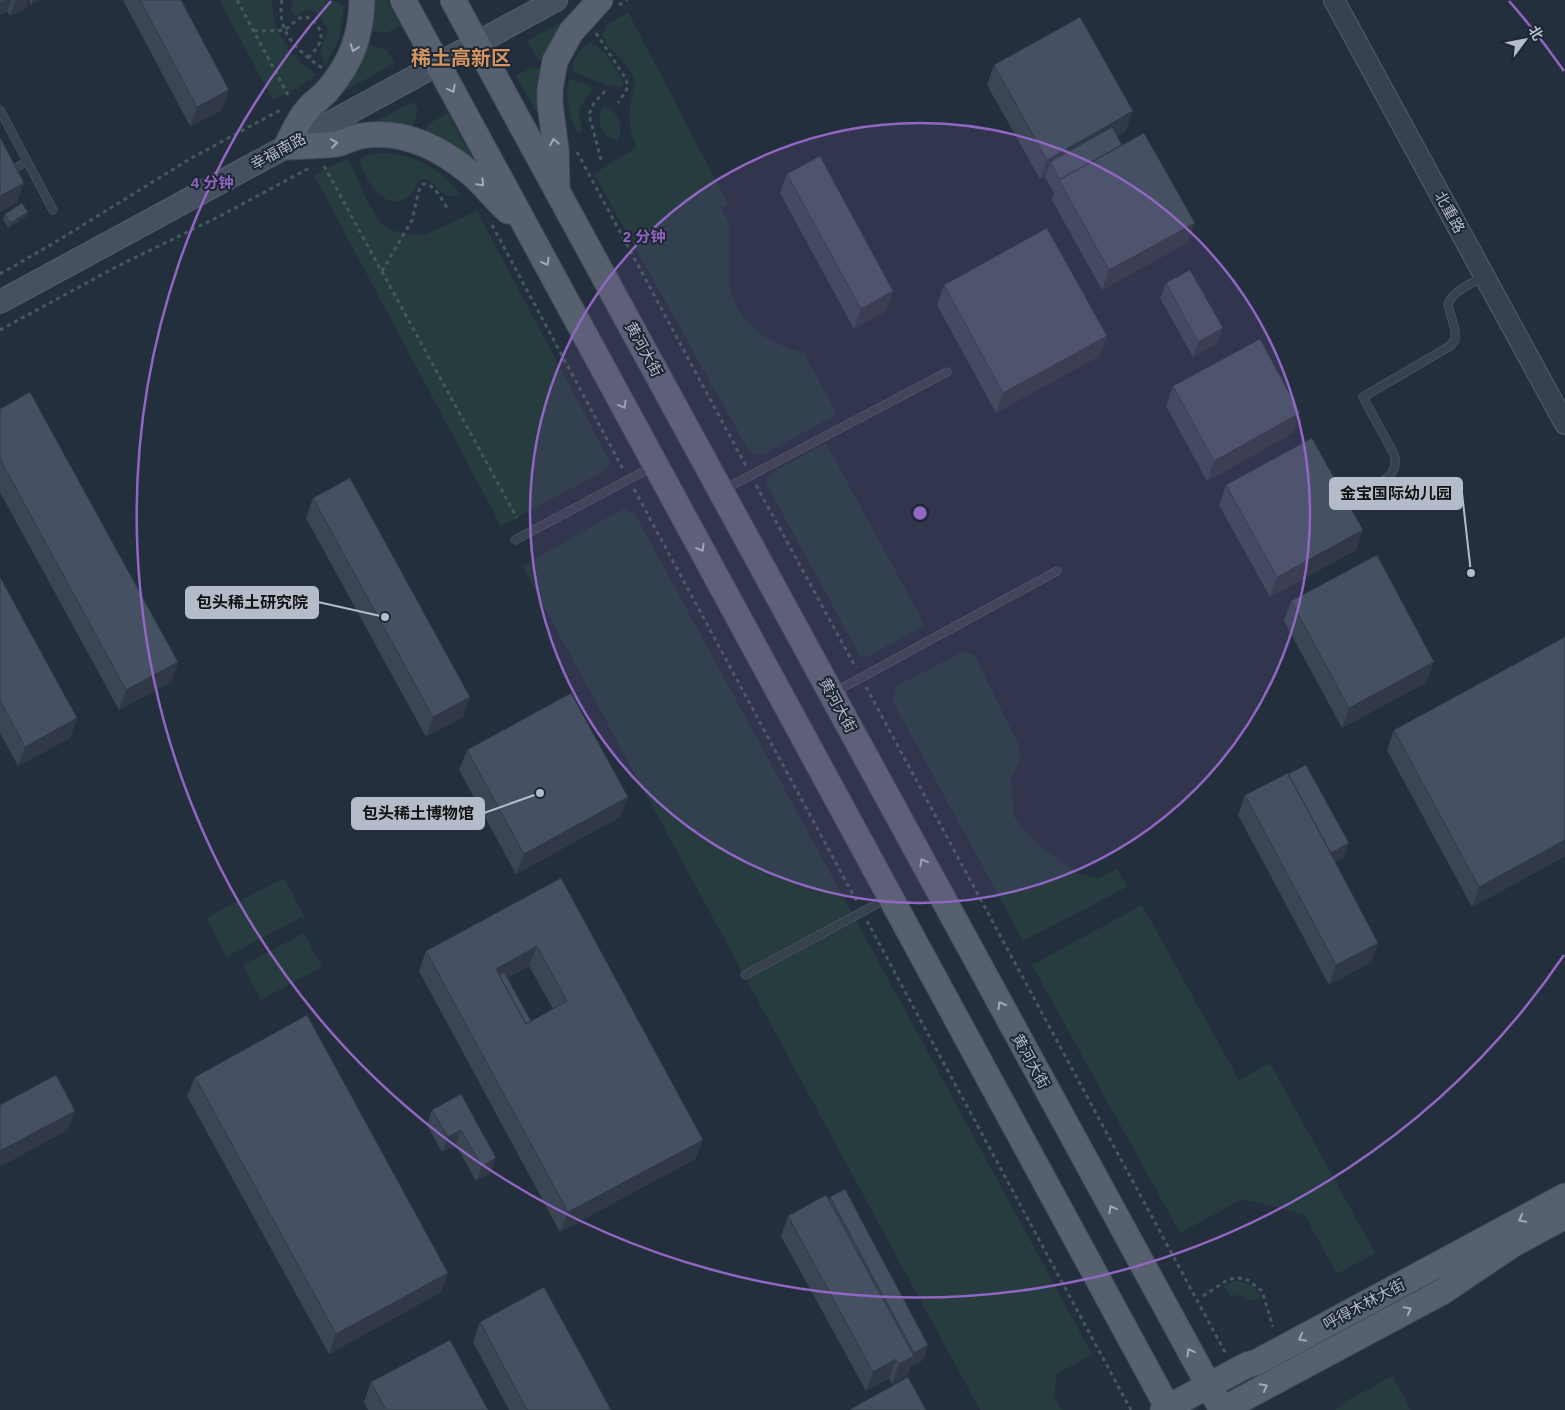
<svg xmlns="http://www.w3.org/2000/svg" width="1565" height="1410" font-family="Arial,'Noto Sans SC',sans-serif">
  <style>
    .green { fill: #263c3f }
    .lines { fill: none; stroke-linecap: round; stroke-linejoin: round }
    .service-casing { stroke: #565f6c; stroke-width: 9 }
    .tertiary-casing { stroke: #565f6c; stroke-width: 22 }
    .secondary-casing { stroke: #565f6c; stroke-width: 24 }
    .primary-casing { stroke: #414a57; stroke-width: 27 }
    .path { stroke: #44595c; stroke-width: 3; stroke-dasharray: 4 4; stroke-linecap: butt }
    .service { stroke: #38414e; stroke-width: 8 }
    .tertiary { stroke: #38414e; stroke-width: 20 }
    .secondary { stroke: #465061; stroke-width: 22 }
    .primary { stroke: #56606e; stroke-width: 25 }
    .wall { fill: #3b4654; fill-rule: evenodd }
    .shaded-wall { fill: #303945 }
    .building { fill: #455162; stroke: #303945; fill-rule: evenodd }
    .oneway { stroke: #a1aab7 }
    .ring { fill: none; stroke: #9266c3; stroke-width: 2.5 }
    .labels { text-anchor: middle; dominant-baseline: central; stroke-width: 4; stroke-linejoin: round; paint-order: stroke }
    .street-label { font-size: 15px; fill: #b4bcc9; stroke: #1d2633 }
    .district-label { font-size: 20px; font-weight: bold; fill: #d59563; stroke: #1d2633 }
    .centre { fill: #9266c3; stroke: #1d2633; stroke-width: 2.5 }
    .ring-label { font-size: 15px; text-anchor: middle; font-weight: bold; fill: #9266c3; stroke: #1d2633; stroke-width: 4; stroke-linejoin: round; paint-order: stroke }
    .leader { fill: none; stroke: #b4bcc9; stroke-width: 2 }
    .callout-dot { fill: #b4bcc9; stroke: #1d2633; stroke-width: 2 }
    .callout { fill: #b4bcc9; stroke: #b4bcc9; stroke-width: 2 }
    .callout-label { font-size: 16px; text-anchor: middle; font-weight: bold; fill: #111 }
  </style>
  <rect width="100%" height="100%" fill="#242f3e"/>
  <path class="green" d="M 219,0 L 272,0 C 272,32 291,58 317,75 L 290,92 L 273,100 Z
    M 293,0 L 332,0 L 344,6 L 339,40 L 325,65 L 320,52 L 325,36 L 329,32 L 322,19 L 313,10 L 306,9 L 296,16 L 291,10 Z
    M 369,0 L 387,0 L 400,26 L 386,33 L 367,30 Z
    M 628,12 L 728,204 L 721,209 C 724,214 729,220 729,226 C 732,245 728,265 729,284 C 730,292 733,299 737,306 C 751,333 775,345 804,353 L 837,414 L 763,455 L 750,453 L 594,174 L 637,147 C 628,132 629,111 632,93 C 633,89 636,83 634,78 C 629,60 607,52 602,34 L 606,28 L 605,26 Z
    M 566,19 L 548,60 L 538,59 L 527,41 Z
    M 363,42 L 386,50 L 395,63 L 345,91 L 339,85 Z
    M 589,43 C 605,46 614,68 623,81 L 622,86 C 612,89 582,76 572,70 C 573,60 580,47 589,43 Z
    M 531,68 L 545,70 L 540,118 L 516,76 Z
    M 570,79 L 588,84 L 593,91 C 585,98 577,108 580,119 C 581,124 582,127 581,132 L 579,133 C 570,124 563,90 570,79 Z
    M 413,102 L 418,110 L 411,132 L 372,123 Z
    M 605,107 C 617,109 626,131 617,140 C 603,139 596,121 601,109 Z
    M 447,113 L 475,161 L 423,136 L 427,125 Z
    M 382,153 C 413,153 442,169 460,195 L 447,196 L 431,182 L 424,179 L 418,181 C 416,185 415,189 413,192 C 388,219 365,181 359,160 L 367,155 Z
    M 348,158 L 367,201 L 376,216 L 381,223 L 390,230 L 410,235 L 427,234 L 477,211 L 609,460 L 610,463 L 604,471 L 501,526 L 314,175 Z
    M 826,443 L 925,625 L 865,658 L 860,656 L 766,483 L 767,478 L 771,473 Z
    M 624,508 L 635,514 L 1092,1354 L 1057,1374 L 1054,1396 L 1062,1410 L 980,1410 L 522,566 Z
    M 964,651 L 975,656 L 1018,743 L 1021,759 L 1011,778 L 1014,817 L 1032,838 L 1051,855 L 1080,874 L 1098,879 L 1117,869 L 1127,887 L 1023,941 L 892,700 L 896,686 Z
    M 284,878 L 304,916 L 226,957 L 206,918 Z
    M 1142,905 L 1239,1080 L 1270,1063 L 1375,1253 L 1337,1274 L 1304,1214 L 1242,1199 L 1180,1233 L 1032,965 Z
    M 304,933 L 322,967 L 261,1000 L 243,965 Z
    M 1232,1281 C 1245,1281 1256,1285 1261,1298 L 1247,1301 L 1243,1296 L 1236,1295 L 1232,1297 L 1223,1286 Z
    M 1393,1376 L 1411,1410 L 1335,1410 L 1346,1401 Z"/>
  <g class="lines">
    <g class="service-casing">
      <path id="service" d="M 0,110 L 53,210
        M 9,172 L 27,161
        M 725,489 L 947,372
        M 1361,493 C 1377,484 1401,477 1394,454 L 1363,397 L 1450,346 L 1455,340 L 1455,330 L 1448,305 C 1451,291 1473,283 1485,276
        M 515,540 L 652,467
        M 833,693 L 1057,571
        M 745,975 L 886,899"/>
    </g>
    <g class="tertiary-casing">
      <path id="tertiary" d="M 1334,0 L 1565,424"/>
    </g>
    <g class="secondary-casing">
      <path id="secondary" d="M 0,302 L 556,0"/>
    </g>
    <g class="primary-casing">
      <path id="primary" d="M 403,0 L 1169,1410
        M 453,0 L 1222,1410 L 1442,1292 L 1512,1245 L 1565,1216
        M 286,147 C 302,146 319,146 336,144 C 344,143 352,137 361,136 C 403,129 439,147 470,173 C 484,184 494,199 508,211
        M 286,147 C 292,135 298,120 307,110 C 312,103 321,98 327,91 C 351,63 361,37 362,0
        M 557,185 L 556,149 L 550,104 L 550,90 L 555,61 L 571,32 L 600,0
        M 1163,1410 L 1247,1365 L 1257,1362 L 1565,1196"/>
    </g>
    <path class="path" d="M 237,0 L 288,95
      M 282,0 C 276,33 298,51 322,68
      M 619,5 L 627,0
      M 254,31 C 263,30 279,32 286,29 C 293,25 297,16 306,17 C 311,18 313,21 316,24 C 327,38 318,47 308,58
      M 596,33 L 626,79 L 628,87 L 618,103
      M 577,152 L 746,466
      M 601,160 L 589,114 L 594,103 L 606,90
      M 324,166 L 517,518
      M 492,225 L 624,471
      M 382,271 L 412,220 L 419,190 L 423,184 C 435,183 443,202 449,211
      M 0,274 L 54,243 L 188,160 L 282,109
      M 0,330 L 116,267 L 222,215 L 311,167
      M 756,485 L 856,668
      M 634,489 L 857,902
      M 866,687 L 1226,1354
      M 867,921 L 1131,1410
      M 1203,1296 L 1229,1279 L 1238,1278 L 1248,1280 L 1262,1291 L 1273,1327"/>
    <use href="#service" class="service"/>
    <use href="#tertiary" class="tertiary"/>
    <use href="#secondary" class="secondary"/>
    <use href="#primary" class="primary"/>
  </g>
  <path class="wall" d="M 0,0 L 28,0 L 26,8 L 10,16 L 7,11 L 0,15 Z
    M 29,0 L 39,0 L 31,5 Z
    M 125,0 L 181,0 L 222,110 L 190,126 L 124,2 Z
    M 994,65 L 1126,131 L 1117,136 L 1122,145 L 1195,223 L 1187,243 L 1102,290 L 1052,200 L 1054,193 L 1045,177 L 1040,179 L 987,85 Z
    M 787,174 L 893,291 L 886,311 L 854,329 L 780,193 Z
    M 28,212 L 26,217 L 8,228 L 3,219 L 5,214 Z
    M 1166,283 L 1223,328 L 1217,343 L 1193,357 L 1160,298 Z
    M 944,285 L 1107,336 L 1099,356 L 996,413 L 937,305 Z
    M 1173,386 L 1293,433 L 1207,481 L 1166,406 Z
    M 0,409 L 178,662 L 171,682 L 119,710 L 0,492 Z
    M 1226,485 L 1363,530 L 1356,550 L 1270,597 L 1219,505 Z
    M 313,498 L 463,717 L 426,737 L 306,518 Z
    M 0,577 L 77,718 L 70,738 L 18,766 L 0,733 Z
    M 1291,601 L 1427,682 L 1342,728 L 1284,621 Z
    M 1565,637 L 1565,856 L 1472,907 L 1387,750 L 1394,730 Z
    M 467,750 L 620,817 L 516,874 L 459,770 Z
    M 1288,774 L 1349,843 L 1343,858 L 1335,862 L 1378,943 L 1371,962 L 1329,985 L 1238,815 L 1245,795 Z
    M 561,878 L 703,1140 L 695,1159 L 560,1232 L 419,971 L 426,951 ZM 529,966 L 553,1009 L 531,1021 L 507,978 Z
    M 195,1077 L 448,1273 L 441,1292 L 329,1354 L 187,1096 Z
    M 461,1094 L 491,1173 L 476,1181 L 456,1145 L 442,1152 L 427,1125 L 432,1110 Z
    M 830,1197 L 928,1345 L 923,1360 L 910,1367 L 907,1376 L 892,1384 L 889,1378 L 866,1391 L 781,1236 L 788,1216 L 828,1200 Z
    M 480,1322 L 611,1410 L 509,1410 L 473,1342 Z
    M 371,1382 L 488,1410 L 368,1410 L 364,1402 Z"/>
  <path class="shaded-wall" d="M 6,0 L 11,0 L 7,11 L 0,15 L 0,3 Z
    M 18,0 L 28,0 L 26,8 L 10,16 L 15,1 Z
    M 33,0 L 39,0 L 31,5 Z
    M 229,90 L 222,110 L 190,126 L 197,107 Z
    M 1133,111 L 1126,131 L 1055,171 L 1050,162 L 1045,177 L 1040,179 L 1047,160 Z
    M 24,183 L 17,203 L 0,212 L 0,196 Z
    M 28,212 L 26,217 L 8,228 L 10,223 Z
    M 1195,223 L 1187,243 L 1102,290 L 1109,270 Z
    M 893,291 L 886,311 L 854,329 L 861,309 Z
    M 1223,328 L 1217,343 L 1193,357 L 1198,342 Z
    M 1107,336 L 1099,356 L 996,413 L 1003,393 Z
    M 1300,413 L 1293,433 L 1207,481 L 1214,461 Z
    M 1363,530 L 1356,550 L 1270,597 L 1277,577 Z
    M 178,662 L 171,682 L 119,710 L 126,690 Z
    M 1434,662 L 1427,682 L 1342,728 L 1349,708 Z
    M 470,697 L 463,717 L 426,737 L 433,717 Z
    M 77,718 L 70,738 L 18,766 L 25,747 Z
    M 628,797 L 620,817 L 516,874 L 524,854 Z
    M 1565,840 L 1565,856 L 1472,907 L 1479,887 Z
    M 1349,843 L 1343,858 L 1324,869 L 1330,854 Z
    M 1378,943 L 1371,962 L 1329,985 L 1336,965 Z
    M 537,946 L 529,966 L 496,984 L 496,969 Z
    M 75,1111 L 68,1130 L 0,1167 L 0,1151 Z
    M 461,1130 L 456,1145 L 442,1152 L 448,1137 Z
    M 703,1140 L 695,1159 L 560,1232 L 568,1212 Z
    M 496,1158 L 491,1173 L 476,1181 L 482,1166 Z
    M 448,1273 L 441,1292 L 329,1354 L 336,1334 Z
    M 928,1345 L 923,1360 L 910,1367 L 907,1376 L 892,1384 L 899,1364 L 912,1357 L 914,1353 Z
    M 896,1359 L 889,1378 L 866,1391 L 873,1372 Z"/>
  <path class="building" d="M 0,0 L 6,0 L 0,3 Z
    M 140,0 L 181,0 L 229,90 L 197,107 Z
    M 1080,17 L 1133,111 L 1047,160 L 994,65 Z
    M 1112,127 L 1122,145 L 1060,179 L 1050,162 Z
    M 1144,133 L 1195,223 L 1109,270 L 1059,180 Z
    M 0,137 L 24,183 L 0,196 Z
    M 820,156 L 893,291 L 861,309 L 787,174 Z
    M 22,203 L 28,212 L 10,223 L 5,214 Z
    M 1047,228 L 1107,336 L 1003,393 L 944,285 Z
    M 1190,270 L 1223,328 L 1198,342 L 1166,283 Z
    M 1260,339 L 1300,413 L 1214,461 L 1173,386 Z
    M 30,392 L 178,662 L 126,690 L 0,459 L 0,409 Z
    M 1312,438 L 1363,530 L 1277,577 L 1226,485 Z
    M 350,478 L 470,697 L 433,717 L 313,498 Z
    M 1377,555 L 1434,662 L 1349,708 L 1291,601 Z
    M 0,577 L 77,718 L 25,747 L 0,700 Z
    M 1565,637 L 1565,840 L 1479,887 L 1394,730 Z
    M 571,693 L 628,797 L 524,854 L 467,750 Z
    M 1306,765 L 1349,843 L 1331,853 L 1288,774 Z
    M 1288,773 L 1378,943 L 1336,965 L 1245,795 Z
    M 561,878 L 703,1140 L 568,1212 L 426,951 ZM 537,946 L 567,1001 L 526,1024 L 496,969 Z
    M 504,972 L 531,1021 L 526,1024 L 499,975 Z
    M 307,1015 L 448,1273 L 336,1334 L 195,1077 Z
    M 56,1075 L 75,1111 L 0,1151 L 0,1105 Z
    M 461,1094 L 496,1158 L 482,1166 L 461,1130 L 448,1137 L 432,1110 Z
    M 845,1189 L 928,1345 L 914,1353 L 830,1197 Z
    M 826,1195 L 914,1356 L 899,1364 L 896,1359 L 873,1372 L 788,1216 Z
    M 544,1287 L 611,1410 L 527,1410 L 480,1322 Z
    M 450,1340 L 488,1410 L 386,1410 L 371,1382 Z
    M 908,1377 L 926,1410 L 849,1410 Z"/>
  <defs><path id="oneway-chevron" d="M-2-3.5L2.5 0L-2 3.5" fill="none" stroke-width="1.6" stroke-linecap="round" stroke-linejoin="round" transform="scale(1.25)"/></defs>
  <g class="oneway">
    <use href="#oneway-chevron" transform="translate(354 48) rotate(110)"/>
    <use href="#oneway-chevron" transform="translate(452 89) rotate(61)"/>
    <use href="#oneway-chevron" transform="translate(554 142) rotate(-101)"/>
    <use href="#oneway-chevron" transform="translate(334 143) rotate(-9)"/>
    <use href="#oneway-chevron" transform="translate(481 183) rotate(46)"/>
    <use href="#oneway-chevron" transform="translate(546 262) rotate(61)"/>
    <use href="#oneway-chevron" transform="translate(623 405) rotate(61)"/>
    <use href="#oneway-chevron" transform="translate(701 548) rotate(61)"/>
    <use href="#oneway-chevron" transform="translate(923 862) rotate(-119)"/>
    <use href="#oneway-chevron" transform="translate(1001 1005) rotate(-119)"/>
    <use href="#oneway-chevron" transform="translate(1112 1209) rotate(-119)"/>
    <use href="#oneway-chevron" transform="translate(1522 1219) rotate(152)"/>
    <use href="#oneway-chevron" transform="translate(1408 1310) rotate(-28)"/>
    <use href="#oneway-chevron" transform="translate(1302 1338) rotate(152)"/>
    <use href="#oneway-chevron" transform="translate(1190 1352) rotate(-119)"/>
    <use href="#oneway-chevron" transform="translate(1264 1387) rotate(-28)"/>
  </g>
  <circle cx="920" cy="513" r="390" fill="#9266c3" fill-opacity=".12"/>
  <g class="ring">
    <circle cx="920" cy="513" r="390"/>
    <path d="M1564 955A781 781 0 1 1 331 1M1509 1A781 781 0 0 1 1564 71"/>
  </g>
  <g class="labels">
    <g class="street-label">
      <text transform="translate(278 151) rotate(-28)">幸福南路</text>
      <text transform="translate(1450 212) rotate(61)">北重路</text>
      <text transform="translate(644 349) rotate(61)">黄河大街</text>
      <text transform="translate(838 705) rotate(61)">黄河大街</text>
      <text transform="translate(1031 1061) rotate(61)">黄河大街</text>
      <text transform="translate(1364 1304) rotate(-28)">呼得木林大街</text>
    </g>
    <g class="district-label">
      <text x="461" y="58">稀土高新区</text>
    </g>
  </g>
  <circle cx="920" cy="513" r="8" class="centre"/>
  <g class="ring-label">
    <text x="212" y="188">4 分钟</text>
    <text x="644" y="242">2 分钟</text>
  </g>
  <path class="leader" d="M1471 573L1462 493M385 617L318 602M540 793L484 813"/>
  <g class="callout-dot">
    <circle cx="1471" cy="573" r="5"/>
    <circle cx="385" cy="617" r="5"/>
    <circle cx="540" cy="793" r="5"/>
  </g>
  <g class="callout">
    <rect x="1330" y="478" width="132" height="31" rx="5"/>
    <rect x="186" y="587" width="132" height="31" rx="5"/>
    <rect x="352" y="798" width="132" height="31" rx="5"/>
  </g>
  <g class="callout-label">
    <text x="1396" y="499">金宝国际幼儿园</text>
    <text x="252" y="608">包头稀土研究院</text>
    <text x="418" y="819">包头稀土博物馆</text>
  </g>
  <g transform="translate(1525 40) rotate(58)" stroke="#1d2633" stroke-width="4" paint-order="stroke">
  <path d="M0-4L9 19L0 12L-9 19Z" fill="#b4bcc9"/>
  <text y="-8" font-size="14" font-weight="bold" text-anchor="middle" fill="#b4bcc9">北</text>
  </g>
</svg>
